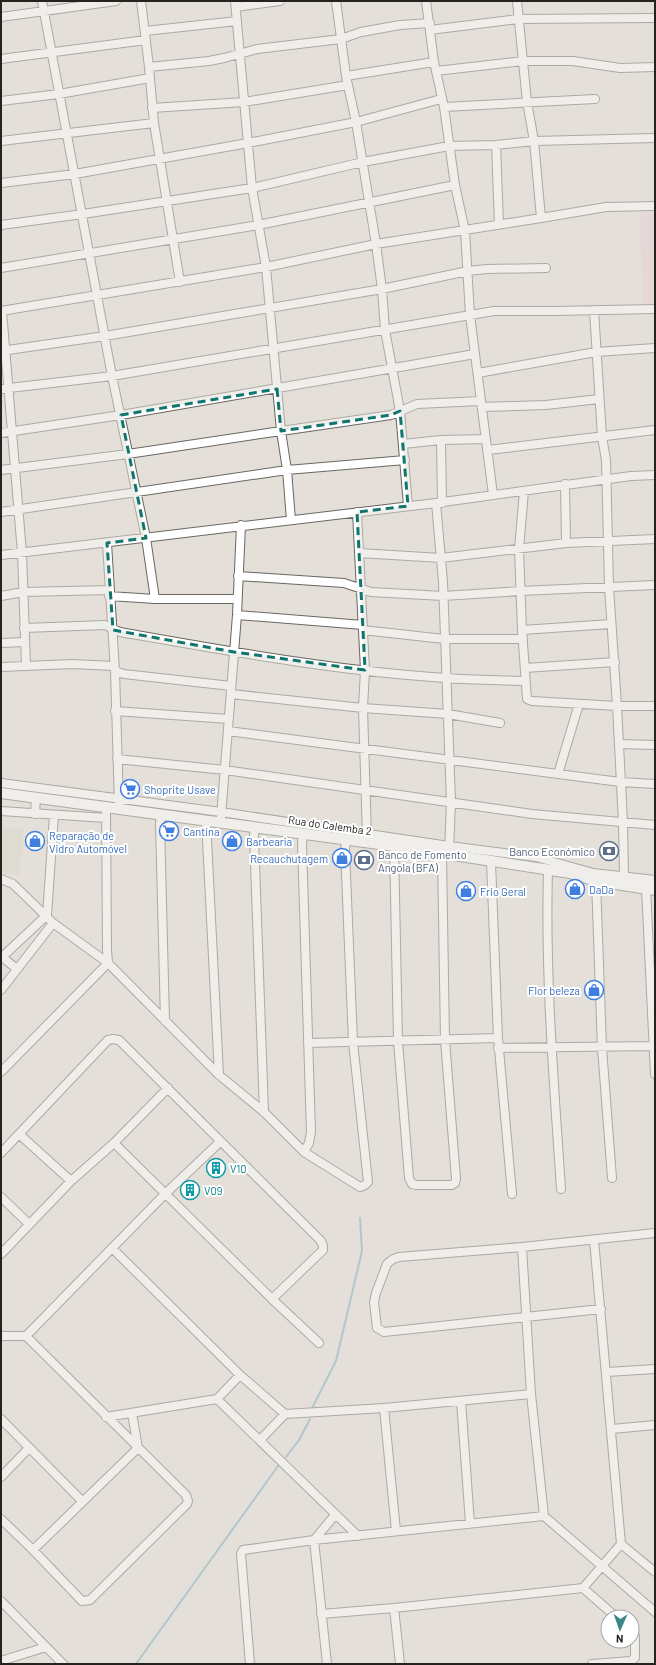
<svg xmlns="http://www.w3.org/2000/svg" width="656" height="1665" font-family="Barlow,sans-serif">
  <style>
    .built { fill: #dad4c5 }
    .industrial { fill: #e9cfd4 }
    .lines { fill: none; stroke-linecap: round; stroke-linejoin: round }
    .stream { stroke: #74a8ba; stroke-width: 2 }
    .minor-casing { stroke: #6a6761; stroke-width: 10 }
    .major-casing { stroke: #6a6761; stroke-width: 12 }
    .minor { stroke: #fff; stroke-width: 8 }
    .major { stroke: #fff; stroke-width: 10 }
    .marked { fill: none; stroke: #0f766e; stroke-width: 3; stroke-dasharray: 8 5; stroke-linejoin: round }
    .labels { text-anchor: middle; dominant-baseline: central; stroke-width: 4; stroke-linejoin: round; paint-order: stroke }
    .shop-label { font-size: 11px; fill: #366cbe; stroke: #fff; text-anchor: start }
    .street-label { font-size: 11px; fill: #242320; stroke: #fff }
    .service-label { font-size: 11px; fill: #4e5e75; stroke: #fff; text-anchor: end }
    .culture-label { font-size: 11px; fill: #0d838f; stroke: #fff; text-anchor: start }
  </style>
  <rect width="100%" height="100%" fill="#e4e0d9"/>
  <path class="built" d="M 1,826 L 24,829 L 19,875 L 1,872 Z"/>
  <path class="industrial" d="M 639,212 L 655,212 L 655,304 L 643,304 Z"/>
  <g class="lines">
    <path class="stream" d="M 312,1408 L 336,1361 L 362,1251 L 360,1218
      M 286,1457 L 299,1440 L 310,1419
      M 136,1664 L 278,1466"/>
    <g class="minor-casing">
      <path id="minor" d="M 42,1 L 112,376 L 146,538 L 155,599
        M 141,1 L 149,67 L 154,123 L 180,282
        M 235,1 L 252,188 L 266,267 L 281,431 L 287,470 L 291,520
        M 336,1 L 346,76 L 356,122 L 376,244 L 382,289 L 385,330 L 400,411 L 408,506
        M 426,1 L 434,62 L 444,107 L 455,185 L 465,231 L 470,315 L 493,495
        M 517,1 L 527,102 L 534,141 L 541,218
        M 236,7 L 280,1
        M 1,17 L 116,1
        M 430,30 L 518,19 L 655,18
        M 145,31 L 237,21
        M 1,59 L 146,40
        M 149,67 L 209,61 L 224,58 L 257,49 L 341,39 L 361,32 L 400,25 L 430,23
        M 436,71 L 523,61 L 573,61 L 620,68 L 655,67
        M 346,76 L 434,62
        M 1,101 L 59,94 L 150,78
        M 444,107 L 595,99
        M 152,108 L 244,102 L 348,85
        M 1,141 L 154,123
        M 496,145 L 499,225
        M 1,183 L 75,174 L 248,143 L 356,122 L 441,99
        M 1,225 L 83,214 L 252,188 L 363,162 L 449,146 L 496,145 L 534,141 L 655,138
        M 1,268 L 258,225 L 455,185
        M 594,310 L 602,437 L 606,460 L 609,587 L 617,706 L 623,822 L 624,877
        M 1,311 L 266,267 L 376,244 L 541,218 L 606,207 L 655,206
        M 2,311 L 22,553 L 26,666
        M 1,351 L 105,336 L 382,289 L 468,271 L 487,269 L 546,268
        M 478,373 L 596,352 L 655,348
        M 1,389 L 112,376 L 494,311 L 555,311 L 655,309
        M 482,407 L 546,405 L 599,399
        M 1,433 L 121,415 L 475,354
        M 441,440 L 442,503
        M 403,444 L 441,440 L 486,439
        M 488,450 L 655,430
        M 1,470 L 128,454 L 281,431 L 391,415 L 417,404 L 481,401
        M 565,484 L 566,543
        M 524,491 L 519,549 L 522,630 L 527,699 L 532,701 L 617,706 L 655,706
        M 436,503 L 443,582 L 451,802 L 449,851
        M 1,512 L 287,470 L 405,460
        M 357,512 L 365,670 L 363,708 L 367,838
        M 107,543 L 115,671 L 119,804
        M 359,553 L 441,558 L 566,543 L 655,539
        M 1,555 L 436,503 L 631,476 L 655,475
        M 238,576 L 344,583 L 371,592 L 443,596 L 520,591 L 655,585
        M 1,596 L 23,592 L 109,590
        M 109,596 L 155,599 L 237,599
        M 237,615 L 363,625
        M 24,628 L 105,625 L 120,632 C 228,651 337,671 446,678 C 473,680 499,680 525,681
        M 363,630 L 444,639 L 523,639
        M 522,630 L 611,624
        M 1,643 L 24,642
        M 1,667 L 72,664 L 114,666
        M 525,668 L 615,662
        M 115,671 L 124,674 L 231,686
        M 231,694 L 363,708 L 448,714 L 500,723
        M 115,711 L 229,719
        M 228,731 L 620,782 L 655,784
        M 619,744 L 655,745
        M 117,759 L 225,770 L 532,814 L 655,825
        M 558,774 L 579,704
        M 1,783 L 221,812 L 449,846 L 536,857 L 597,874
        M 106,806 L 107,950 L 108,963
        M 1,811 L 106,818
        M 35,814 L 36,797
        M 161,814 L 160,824 L 165,1021
        M 221,817 L 237,615 L 241,525
        M 206,820 L 219,1075
        M 255,827 L 254,836 L 264,1112
        M 303,834 L 302,844 L 311,1132 L 309,1143 L 304,1152
        M 394,846 L 398,1041 L 409,1178 L 412,1184 L 416,1185 L 452,1185 L 455,1183 L 456,1179 L 445,1040 L 442,854
        M 491,862 L 498,1038 L 512,1194
        M 548,870 C 545,977 554,1083 561,1189
        M 1,879 L 13,884 L 53,923 L 108,963 L 219,1075 L 264,1112 L 304,1152 L 360,1187 L 365,1185 L 368,1182 L 353,1042 L 345,850 L 346,840
        M 596,881 L 602,1048 L 612,1178
        M 646,888 L 655,1074
        M 2,957 L 17,969
        M 1,958 L 47,915 L 54,815
        M 1,990 L 53,923
        M 308,1043 L 498,1038
        M 498,1048 L 655,1046
        M 1,1072 L 108,963
        M 19,1134 L 71,1181
        M 114,1143 L 272,1299 L 319,1343
        M 1,1153 L 108,1040 L 113,1039 L 119,1040 L 321,1241 L 323,1246 L 323,1250 L 272,1299
        M 1,1197 L 29,1224
        M 522,1247 L 531,1394 L 544,1516
        M 112,1248 L 240,1375 L 285,1414 L 384,1408 L 531,1394
        M 1,1254 L 71,1181 L 114,1143 L 168,1088
        M 601,1309 L 384,1332 L 377,1328 L 374,1302 L 376,1293 L 387,1264 L 393,1259 L 399,1257 L 522,1247 L 655,1233
        M 1,1336 L 26,1336 L 186,1495 L 188,1501 L 187,1504 L 90,1600 L 82,1601 L 33,1550 L 1,1519
        M 26,1336 L 166,1193 L 220,1142
        M 607,1372 L 655,1369
        M 217,1399 L 358,1536
        M 461,1401 L 470,1523
        M 384,1408 L 396,1531
        M 106,1417 L 217,1399 L 240,1375
        M 1,1419 L 82,1501
        M 612,1429 L 655,1425
        M 260,1440 L 285,1414
        M 1,1477 L 29,1448
        M 621,1544 L 655,1572
        M 33,1550 L 138,1448 L 132,1413
        M 583,1588 L 621,1544 L 594,1240
        M 1,1601 L 63,1664
        M 394,1608 L 400,1664
        M 321,1614 L 394,1608 L 583,1588 L 616,1617
        M 1,1661 L 46,1647
        M 250,1664 L 241,1554 L 243,1550 L 314,1540 L 544,1516 L 655,1612
        M 327,1664 L 314,1540 L 335,1515
        M 592,1664 L 631,1661 L 635,1658 L 635,1636 L 632,1631"/>
    </g>
    <g class="major-casing">
      <path id="major" d="M 1,793 L 394,846 L 570,873 L 596,881 L 655,890
        M 593,874 L 655,881"/>
    </g>
    <use href="#minor" class="minor"/>
    <use href="#major" class="major"/>
  </g>
  <path d="M0 0H656V1665H0ZM 277,389 L 281,431 L 391,415 L 400,411 L 408,506 L 357,512 L 365,670 L 234,652 L 113,630 L 107,543 L 146,538 L 121,415 Z" fill="#e4e0d9" fill-opacity=".55" fill-rule="evenodd"/>
  <path class="marked" d="M 277,389 L 281,431 L 391,415 L 400,411 L 408,506 L 357,512 L 365,670 L 234,652 L 113,630 L 107,543 L 146,538 L 121,415 Z"/>
  <defs>
    <g id="supermarket-ring" transform="scale(1)"><circle r="9.5" fill="#fff" stroke="#3f7fe0" stroke-width="1.5"/><path d="M-6-5.5h2.5l.6 2H6L4.5 2H-2.5L-4.4-4H-6ZM-1.5 3.2a1.3 1.3 0 1 0 .1 0ZM3 3.2a1.3 1.3 0 1 0 .1 0Z" fill="#3f7fe0"/></g>
    <g id="shop-ring" transform="scale(1)"><circle r="9.5" fill="#fff" stroke="#3f7fe0" stroke-width="1.5"/><path d="M-5-2.5h2.3a2.7 3.5 0 0 1 5.4 0H5L5.5 6h-11ZM-1.5-2.5h3a1.5 2.3 0 0 0-3 0Z" fill="#3f7fe0"/></g>
    <g id="bank-ring" transform="scale(1)"><circle r="9.5" fill="#fff" stroke="#5c6f8a" stroke-width="1.5"/><path d="M-6-4H6V4H-6ZM0-2.3a2.3 2.3 0 1 0 0 4.6a2.3 2.3 0 1 0 0-4.6Z" fill="#5c6f8a"/></g>
    <g id="building-ring" transform="scale(1)"><circle r="9.5" fill="#fff" stroke="#0f9aa8" stroke-width="1.5"/><path d="M-4-6H4V6H1V3H-1V6H-4ZM-2.5-4.3h1.7v1.8h-1.7ZM.8-4.3h1.7v1.8H.8ZM-2.5-1h1.7V.8h-1.7ZM.8-1h1.7V.8H.8Z" fill="#0f9aa8"/></g>
  </defs>
  <g fill-rule="evenodd">
    <use href="#supermarket-ring" x="130" y="789"/>
    <use href="#supermarket-ring" x="169" y="831"/>
    <use href="#shop-ring" x="35" y="841"/>
    <use href="#shop-ring" x="232" y="841"/>
    <use href="#bank-ring" x="609" y="851"/>
    <use href="#shop-ring" x="342" y="858"/>
    <use href="#bank-ring" x="364" y="860"/>
    <use href="#shop-ring" x="575" y="889"/>
    <use href="#shop-ring" x="466" y="891"/>
    <use href="#shop-ring" x="594" y="990"/>
    <use href="#building-ring" x="216" y="1168"/>
    <use href="#building-ring" x="190" y="1190"/>
  </g>
  <g class="labels">
    <g class="shop-label">
      <text x="144" y="789">Shoprite Usave</text>
      <text x="183" y="831">Cantina</text>
      <text x="49" y="835">Reparação de<tspan x="49" dy="13">Vidro Automóvel</tspan></text>
      <text x="246" y="841">Barbearia</text>
      <text x="328" y="858" text-anchor="end">Recauchutagem</text>
      <text x="589" y="889">DaDa</text>
      <text x="480" y="891">Frio Geral</text>
      <text x="580" y="990" text-anchor="end">Flor beleza</text>
    </g>
    <g class="street-label">
      <text transform="translate(330 825) rotate(8)">Rua do Calemba 2</text>
    </g>
    <g class="service-label">
      <text x="595" y="851">Banco Económico</text>
      <text x="378" y="854" text-anchor="start">Banco de Fomento<tspan x="378" dy="13">Angola (BFA)</tspan></text>
    </g>
    <g class="culture-label">
      <text x="230" y="1168">V10</text>
      <text x="204" y="1190">V09</text>
    </g>
  </g>
  <rect width="656" height="1665" fill="none" stroke="#242320" stroke-width="4"/>
  <g transform="translate(620 1629) rotate(182)"><circle r="19" fill="#ffffff" stroke="#a7a7a6"/>
  <path d="M0-3L7 15L0 10L-7 15Z" fill="#3e8688"/>
  <text y="-6" font-size="11" font-weight="bold" text-anchor="middle" fill="#242320">N</text>
  </g>
</svg>
